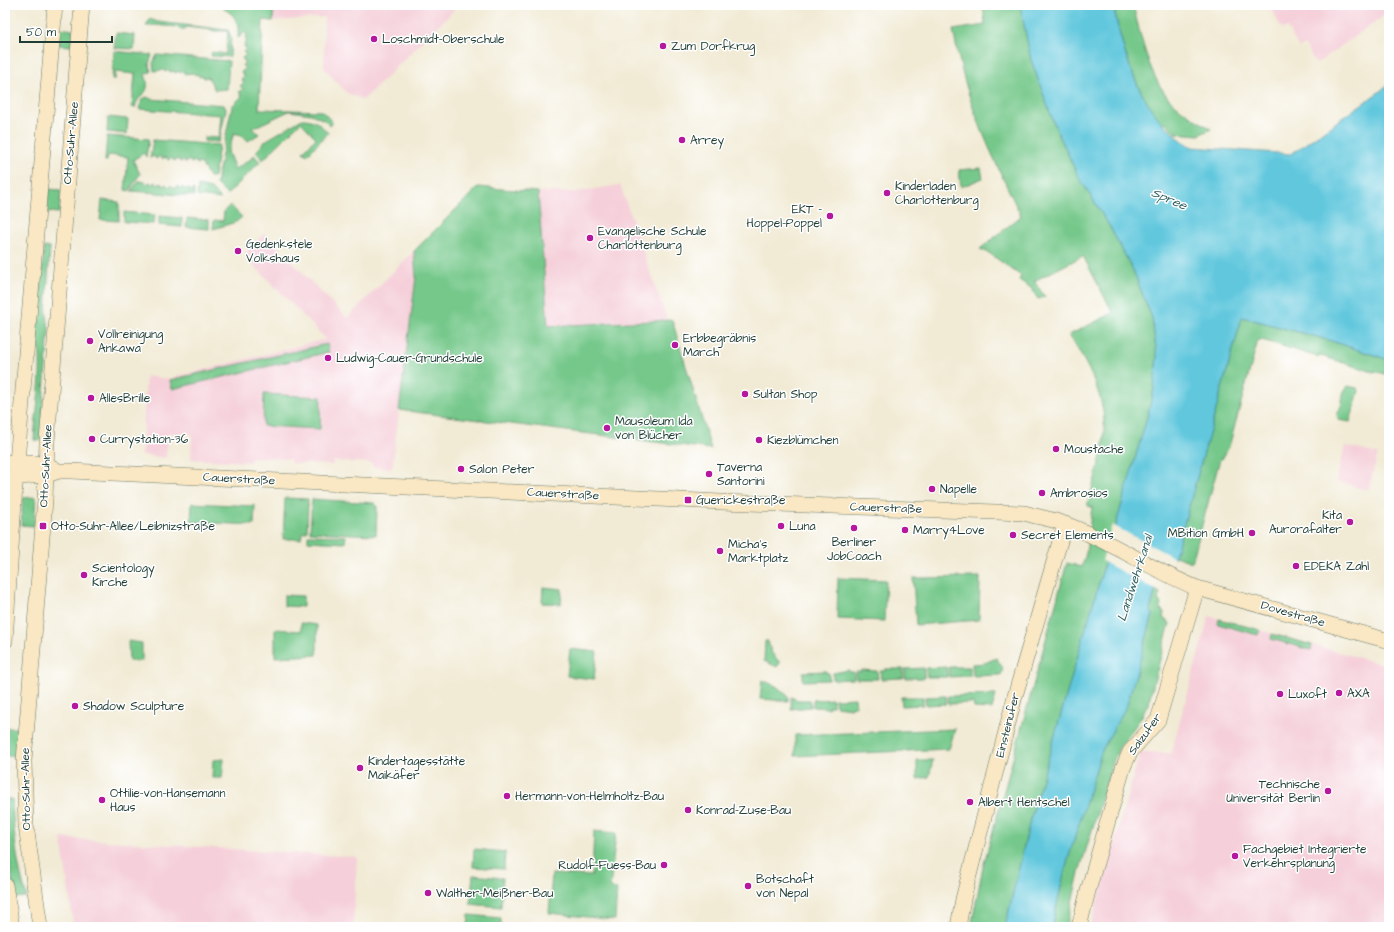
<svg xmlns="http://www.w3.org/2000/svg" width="1394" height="932" font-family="'Architects Daughter',sans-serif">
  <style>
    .built { fill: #f5cfd9 }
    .green { fill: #75c88a; stroke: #4a825f }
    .water { fill: #60c7dd; stroke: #408288 }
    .pier { fill: #f1ead4 }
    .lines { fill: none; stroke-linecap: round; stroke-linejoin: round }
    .secondary-casing { stroke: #687a6c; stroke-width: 16 }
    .secondary { stroke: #fae7c3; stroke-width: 15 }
    .poi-dot { fill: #b5179e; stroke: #fff; stroke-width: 1.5 }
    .labels { text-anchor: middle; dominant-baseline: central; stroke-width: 3; stroke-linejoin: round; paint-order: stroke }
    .poi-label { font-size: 12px; fill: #1f3d34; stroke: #fff; text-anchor: start }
    .street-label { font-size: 12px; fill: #1f3d34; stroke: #fff }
    .water-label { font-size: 13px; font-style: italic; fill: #2f605e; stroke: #fff }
  </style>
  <rect width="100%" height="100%" fill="#fff"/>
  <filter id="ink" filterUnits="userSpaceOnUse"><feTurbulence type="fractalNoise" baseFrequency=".025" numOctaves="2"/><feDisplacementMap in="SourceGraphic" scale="8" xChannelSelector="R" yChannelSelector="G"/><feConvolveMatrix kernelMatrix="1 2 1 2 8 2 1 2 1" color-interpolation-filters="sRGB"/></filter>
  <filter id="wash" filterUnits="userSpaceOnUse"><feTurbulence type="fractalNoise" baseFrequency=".012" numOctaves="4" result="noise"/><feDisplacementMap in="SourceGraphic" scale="16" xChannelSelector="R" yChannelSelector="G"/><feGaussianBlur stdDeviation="0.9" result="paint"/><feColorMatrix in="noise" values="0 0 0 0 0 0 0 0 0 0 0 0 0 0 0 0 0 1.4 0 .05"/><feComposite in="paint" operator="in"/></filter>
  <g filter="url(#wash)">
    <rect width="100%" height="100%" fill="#f1ead4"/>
    <path class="built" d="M 274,5 L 455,5 L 453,11 L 363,100 L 347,93 L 324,68 L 324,17 L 273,21 Z
      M 1269,5 L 1389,5 L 1389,12 L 1316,64 L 1305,45 L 1299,48 L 1287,27 L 1282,29 Z
      M 620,185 L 667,320 L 548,326 L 538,192 L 575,192 Z
      M 264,234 L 347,318 L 414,251 L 416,277 L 392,468 L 372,467 L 372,463 L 333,461 L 333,465 L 290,463 L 290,459 L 251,457 L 250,462 L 191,459 L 192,434 L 168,433 L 166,458 L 142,455 L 146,376 L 166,379 L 326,339 L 244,255 Z
      M 1345,446 L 1378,454 L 1368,490 L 1336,481 Z
      M 1389,576 L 1389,616 L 1385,615 L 1386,612 L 1379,610 Z
      M 1209,616 L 1389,666 L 1389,927 L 1090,927 L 1140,753 L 1171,753 Z
      M 61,838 L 357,857 L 353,927 L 74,927 Z"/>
    <path class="green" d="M 225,5 L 274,5 L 273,21 L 263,20 L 259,109 L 322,111 L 333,123 L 330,126 L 324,120 L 311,114 L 289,111 L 253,128 L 259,134 L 248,141 L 241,135 L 234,133 L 228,152 L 235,169 L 251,159 L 254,155 L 260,162 L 227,195 L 216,184 L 232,106 L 242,96 L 239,92 L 243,89 L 240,86 L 244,83 L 241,79 L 244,76 L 241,72 L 245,69 L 242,65 L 245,62 L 242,58 L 246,55 L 243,52 L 246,49 L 244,45 L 247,41 L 245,39 L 247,35 L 245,32 L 238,38 C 239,24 237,16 224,9 Z
      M 983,5 L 1020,5 L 1031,60 L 1053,121 L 1078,176 L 1110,227 L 1133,270 L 1152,318 L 1157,356 L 1154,389 L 1148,414 L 1030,821 L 1005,927 L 971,927 L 983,867 L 1067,563 L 1082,567 L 1086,553 L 1092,507 L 1088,506 L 1088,502 C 1094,480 1103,457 1104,434 C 1107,398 1087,364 1069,335 L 1113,313 L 1083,256 L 1034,281 L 1045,297 L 1038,299 L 1031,288 L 1019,280 L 1021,276 L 989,253 L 980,249 L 1021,216 C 999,170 976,124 963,75 C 959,60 956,45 953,30 L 985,25 Z
      M 1113,5 L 1133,5 C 1140,33 1148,72 1166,95 C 1177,109 1196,119 1211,129 L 1199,135 L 1175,133 L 1165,122 L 1162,124 C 1134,91 1122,46 1113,5 Z
      M 150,19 L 158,22 L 228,30 L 231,37 L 230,57 L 211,56 L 212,52 L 226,54 L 228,31 L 213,31 L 213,30 L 186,27 L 185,29 L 179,29 L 178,27 L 153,25 L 152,26 L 146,26 Z
      M 60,28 L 73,30 L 72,46 L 59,45 Z
      M 116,33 L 135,35 L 134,49 L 114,48 Z
      M 114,51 L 152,55 L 149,64 L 151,72 L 145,74 C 153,97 138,91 135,108 L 132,107 L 135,74 L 115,72 L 115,79 L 112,79 Z
      M 157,55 L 229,61 L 227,89 L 215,90 L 208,77 L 204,78 L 203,76 L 199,77 L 198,74 L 195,75 L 193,73 L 185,74 L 183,71 L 180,73 L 179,71 L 175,73 L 174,71 L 170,72 L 169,70 L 165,72 L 164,70 L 154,71 L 153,63 Z
      M 147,97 L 151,99 L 224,105 L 226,109 L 219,142 L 204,141 L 204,137 L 219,138 L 221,115 L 139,109 L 142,99 Z
      M 108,117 L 128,119 L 127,134 L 107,132 Z
      M 302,119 C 315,119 320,124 328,133 L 307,155 L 303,152 L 316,138 L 301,122 L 263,160 L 256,152 L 265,141 Z
      M 107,136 L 149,139 L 146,157 L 144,153 L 133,160 L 140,174 L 129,191 L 125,190 L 128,157 L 108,155 L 107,161 L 105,161 Z
      M 153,140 L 219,145 L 214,177 L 209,177 L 201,163 L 197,164 L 195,161 L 191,163 L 189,160 L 185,163 L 184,160 L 180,162 L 178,159 L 174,161 L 172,158 L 168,160 L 166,157 L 162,159 L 160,156 L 156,159 L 154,156 L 150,158 Z
      M 981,168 L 983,178 L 961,187 L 959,170 Z
      M 139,180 L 140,182 L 144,181 L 146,184 L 150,182 L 152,184 L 155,182 L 157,185 L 161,183 L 163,186 L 166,184 L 169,187 L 171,185 L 174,188 L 178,186 L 179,189 L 183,187 L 185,190 L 188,188 L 191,191 L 194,189 L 194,196 L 131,191 Z
      M 198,186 L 211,189 L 221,199 L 197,196 Z
      M 478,187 L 538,192 L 548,326 L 672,320 L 711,449 L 399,410 L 416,277 L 414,251 Z
      M 48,189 L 61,190 L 59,213 L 47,212 Z
      M 102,200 L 119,202 L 119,221 L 100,220 Z
      M 230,205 L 242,217 L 236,222 L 213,229 L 214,220 L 223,221 L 224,211 Z
      M 124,212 L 155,215 L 154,224 L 124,222 Z
      M 159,216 L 182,218 L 182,227 L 159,225 Z
      M 187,218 L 209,220 L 209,229 L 186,227 Z
      M 44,247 L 50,248 L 46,309 L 49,329 L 40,441 L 34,440 C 36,407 45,367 37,335 Z
      M 1242,317 L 1328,340 L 1389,360 L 1389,375 L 1374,371 L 1374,372 L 1370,371 L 1318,355 L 1318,357 L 1262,340 L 1258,340 L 1229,447 L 1222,459 L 1220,459 L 1192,562 L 1175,556 Z
      M 327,344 L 329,352 L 172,389 L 170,380 Z
      M 1348,386 L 1357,388 L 1359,391 L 1350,422 L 1338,420 L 1337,415 L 1341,406 L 1344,390 Z
      M 264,394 L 321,397 L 320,429 L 263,426 Z
      M 36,497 L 34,526 L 21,525 L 23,498 Z
      M 285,498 L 308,499 L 307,532 L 303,532 L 301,539 L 283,539 Z
      M 312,499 L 374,503 L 377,507 L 376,535 L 310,532 Z
      M 192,503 L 255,506 L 254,525 L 191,522 Z
      M 308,535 L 346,536 L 345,543 L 308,541 Z
      M 980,577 L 979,620 L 916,625 L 913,578 Z
      M 838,578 L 886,580 L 884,621 L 837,619 Z
      M 543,587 L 562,589 L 561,604 L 542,603 Z
      M 1156,590 L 1160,593 L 1158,599 L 1161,604 L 1160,608 L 1164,612 L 1163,618 L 1170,623 L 1148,704 L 1141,718 L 1119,748 L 1112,765 L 1080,869 L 1066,927 L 1052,927 L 1065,869 L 1102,750 L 1127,704 L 1153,615 L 1150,610 Z
      M 284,595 L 303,596 L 303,607 L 284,606 Z
      M 1219,619 L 1260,630 L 1258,635 L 1218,624 Z
      M 301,623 L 317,625 L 317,655 L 275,657 L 275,629 L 301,631 Z
      M 1272,634 L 1312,645 L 1311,650 L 1271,639 Z
      M 128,641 L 142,643 L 142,661 L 129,661 Z
      M 765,641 L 768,641 L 771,652 L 780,663 L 777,667 L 764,661 Z
      M 570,649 L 597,652 L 594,679 L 567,676 Z
      M 996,658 L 1003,668 L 1001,675 L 973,676 L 972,664 L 985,663 Z
      M 947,667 L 947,677 L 927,677 L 926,668 Z
      M 949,667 L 970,667 L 970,676 L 949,677 Z
      M 924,668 L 924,678 L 905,678 L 905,669 Z
      M 885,669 L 903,669 L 903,678 L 881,679 L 880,671 L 885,671 Z
      M 849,670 L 849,672 L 854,672 L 854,679 L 833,680 L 833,673 Z
      M 861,670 L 877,671 L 878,679 L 856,679 L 856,672 L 861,672 Z
      M 826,671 L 826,673 L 829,673 L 829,680 L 803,681 L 803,672 Z
      M 762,680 L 776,686 L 788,696 L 788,701 L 760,699 Z
      M 996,695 L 992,709 L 974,708 L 973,703 L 948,704 L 948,696 Z
      M 946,696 L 946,704 L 926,705 L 925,697 Z
      M 791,697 L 798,700 L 810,700 L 811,707 L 791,709 Z
      M 901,697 L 923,697 L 923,705 L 902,706 Z
      M 855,698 L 856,706 L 851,706 L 851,708 L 836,706 L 835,699 Z
      M 833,699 L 833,706 L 829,706 L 828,708 L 813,707 L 813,700 Z
      M 6,728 L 18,728 L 17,756 L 5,756 Z
      M 955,729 L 949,749 L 795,756 L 795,735 Z
      M 224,759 L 222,778 L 212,778 L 213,760 Z
      M 917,760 L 933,760 L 929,777 L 917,779 Z
      M 5,799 L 12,799 C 14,833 16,865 27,897 L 14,898 L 7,841 Z
      M 594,831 L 616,833 L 610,888 L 617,889 L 615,920 L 549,913 L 552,874 L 592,876 Z
      M 474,849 L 505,852 L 504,869 L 473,867 Z
      M 473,875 L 503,878 L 501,907 L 470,904 Z
      M 469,915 L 501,918 L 501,927 L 468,927 Z"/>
    <path class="water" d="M 1020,5 L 1113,5 C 1125,60 1140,116 1192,147 L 1291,154 L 1389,85 L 1389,170 L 1386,182 L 1389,193 L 1389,360 L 1328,340 L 1242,317 L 1175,556 L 1168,576 L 1161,573 L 1150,609 L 1153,615 L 1127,705 L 1102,750 L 1065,869 L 1052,927 L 1005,927 L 1030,821 L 1148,414 L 1154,389 L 1157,356 L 1152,318 L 1133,270 L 1110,227 L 1078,176 L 1053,121 L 1031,60 Z"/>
    <path class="pier" d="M 1112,525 L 1175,558 L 1168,578 L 1163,575 L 1158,591 L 1102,561 Z"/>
  </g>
  <g filter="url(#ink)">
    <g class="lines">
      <g class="secondary-casing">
        <path id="secondary" d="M 5,462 L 46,464 L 55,469
          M 5,478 L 46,475 L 59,471 L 70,471 L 721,502 L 1024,513 C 1038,517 1052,519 1065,524 C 1111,541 1152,570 1197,588 L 1389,641
          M 5,641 L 15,486 L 55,5
          M 5,885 L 12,927
          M 40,927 L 26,825 L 24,761 L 45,500 L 47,442 L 82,5
          M 958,927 L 963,899 L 1015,696 L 1065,524
          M 1079,927 L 1088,891 L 1123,768 L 1130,752 L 1158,720 L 1197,588"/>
      </g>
      <use href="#secondary" class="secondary"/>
    </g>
  </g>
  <g class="poi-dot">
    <circle cx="374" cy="39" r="4"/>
    <circle cx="663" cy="46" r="4"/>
    <circle cx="682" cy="140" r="4"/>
    <circle cx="887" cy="193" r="4"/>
    <circle cx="830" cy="216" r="4"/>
    <circle cx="590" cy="238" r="4"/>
    <circle cx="238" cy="251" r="4"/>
    <circle cx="90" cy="341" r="4"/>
    <circle cx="675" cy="345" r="4"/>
    <circle cx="328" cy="358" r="4"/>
    <circle cx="745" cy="394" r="4"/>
    <circle cx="91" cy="398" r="4"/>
    <circle cx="607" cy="428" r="4"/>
    <circle cx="92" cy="439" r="4"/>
    <circle cx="759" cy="440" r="4"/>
    <circle cx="1056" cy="449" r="4"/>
    <circle cx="461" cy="469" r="4"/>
    <circle cx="709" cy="474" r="4"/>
    <circle cx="932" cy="489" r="4"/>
    <circle cx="1042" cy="493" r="4"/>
    <rect x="684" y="496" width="8" height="8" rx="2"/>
    <circle cx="1350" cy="522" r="4"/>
    <rect x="39" y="522" width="8" height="8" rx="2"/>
    <circle cx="781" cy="526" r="4"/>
    <circle cx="854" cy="528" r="4"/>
    <circle cx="905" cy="530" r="4"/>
    <circle cx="1252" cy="533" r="4"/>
    <circle cx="1013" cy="535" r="4"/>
    <circle cx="720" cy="551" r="4"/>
    <circle cx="1296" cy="566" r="4"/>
    <circle cx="84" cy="575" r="4"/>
    <circle cx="1339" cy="693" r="4"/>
    <circle cx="1280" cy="694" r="4"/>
    <circle cx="75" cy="706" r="4"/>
    <circle cx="360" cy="768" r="4"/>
    <circle cx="1328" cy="791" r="4"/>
    <circle cx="507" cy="796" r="4"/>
    <circle cx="102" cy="800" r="4"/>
    <circle cx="970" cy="802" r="4"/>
    <circle cx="688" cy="810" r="4"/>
    <circle cx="1235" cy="856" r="4"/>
    <circle cx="664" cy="865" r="4"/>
    <circle cx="748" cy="886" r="4"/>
    <circle cx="428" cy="893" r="4"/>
  </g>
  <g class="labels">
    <g class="poi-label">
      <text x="382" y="39">Loschmidt-Oberschule</text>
      <text x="671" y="46">Zum Dorfkrug</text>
      <text x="690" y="140">Arrey</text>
      <text x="895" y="186">Kinderladen<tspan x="895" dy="14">Charlottenburg</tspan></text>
      <text x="822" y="209" text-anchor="end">EKT -<tspan x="822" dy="14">Hoppel-Poppel</tspan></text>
      <text x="598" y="231">Evangelische Schule<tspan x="598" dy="14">Charlottenburg</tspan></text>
      <text x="246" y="244">Gedenkstele<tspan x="246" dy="14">Volkshaus</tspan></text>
      <text x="98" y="334">Vollreinigung<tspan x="98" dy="14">Ankawa</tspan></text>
      <text x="683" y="338">Erbbegräbnis<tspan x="683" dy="14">March</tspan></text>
      <text x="336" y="358">Ludwig-Cauer-Grundschule</text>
      <text x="753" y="394">Sultan Shop</text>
      <text x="99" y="398">AllesBrille</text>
      <text x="615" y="421">Mausoleum Ida<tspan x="615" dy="14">von Blücher</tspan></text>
      <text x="100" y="439">Currystation-36</text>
      <text x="767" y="440">Kiezblümchen</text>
      <text x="1064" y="449">Moustache</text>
      <text x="717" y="467">Taverna<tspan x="717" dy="14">Santorini</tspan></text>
      <text x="469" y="469">Salon Peter</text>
      <text x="940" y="489">Napelle</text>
      <text x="1050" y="493">Ambrosios</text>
      <text x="696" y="500">Guerickestraße</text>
      <text x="1342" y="515" text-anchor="end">Kita<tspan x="1342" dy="14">Aurorafalter</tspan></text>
      <text x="51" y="526">Otto-Suhr-Allee/Leibnizstraße</text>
      <text x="789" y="526">Luna</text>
      <text x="913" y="530">Marry4Love</text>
      <text x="1244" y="533" text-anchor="end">MBition GmbH</text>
      <text x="1021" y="535">Secret Elements</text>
      <text x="854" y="542" text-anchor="middle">Berliner<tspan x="854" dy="14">JobCoach</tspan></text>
      <text x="728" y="544">Micha's<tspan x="728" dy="14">Marktplatz</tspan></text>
      <text x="1304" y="566">EDEKA Zahl</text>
      <text x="92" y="568">Scientology<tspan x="92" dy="14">Kirche</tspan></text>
      <text x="1347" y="693">AXA</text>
      <text x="1288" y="694">Luxoft</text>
      <text x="83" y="706">Shadow Sculpture</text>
      <text x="368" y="761">Kindertagesstätte<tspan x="368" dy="14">Maikäfer</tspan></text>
      <text x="1320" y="784" text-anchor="end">Technische<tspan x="1320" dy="14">Universität Berlin</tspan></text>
      <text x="110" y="793">Ottilie-von-Hansemann<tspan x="110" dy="14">Haus</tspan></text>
      <text x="515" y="796">Hermann-von-Helmholtz-Bau</text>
      <text x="978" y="802">Albert Hentschel</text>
      <text x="696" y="810">Konrad-Zuse-Bau</text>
      <text x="1243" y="849">Fachgebiet Integrierte<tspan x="1243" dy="14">Verkehrsplanung</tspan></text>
      <text x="656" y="865" text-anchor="end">Rudolf-Fuess-Bau</text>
      <text x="756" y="879">Botschaft<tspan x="756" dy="14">von Nepal</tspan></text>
      <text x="436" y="893">Walther-Meißner-Bau</text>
    </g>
    <g class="street-label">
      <text transform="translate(71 143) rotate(-85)">Otto-Suhr-Allee</text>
      <text transform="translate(46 466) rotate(-87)">Otto-Suhr-Allee</text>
      <text transform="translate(239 479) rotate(3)">Cauerstraße</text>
      <text transform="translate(563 494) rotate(3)">Cauerstraße</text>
      <text transform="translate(886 508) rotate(2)">Cauerstraße</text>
      <text transform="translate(1293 614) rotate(16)">Dovestraße</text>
      <text transform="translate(1008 725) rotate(-76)">Einsteinufer</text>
      <text transform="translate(1145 734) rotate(-54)">Salzufer</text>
      <text transform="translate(26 789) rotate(-91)">Otto-Suhr-Allee</text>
    </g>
    <g class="water-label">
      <text transform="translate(1169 199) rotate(23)">Spree</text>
      <text transform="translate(1135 578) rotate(-72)">Landwehrkanal</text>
    </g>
  </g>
  <rect width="1394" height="932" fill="none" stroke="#fff" stroke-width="20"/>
  <path d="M20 36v6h92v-6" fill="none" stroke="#1f3d34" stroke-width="2"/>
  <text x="26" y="36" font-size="12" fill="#1f3d34" stroke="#ffffff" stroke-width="3" paint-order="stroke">50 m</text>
</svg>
